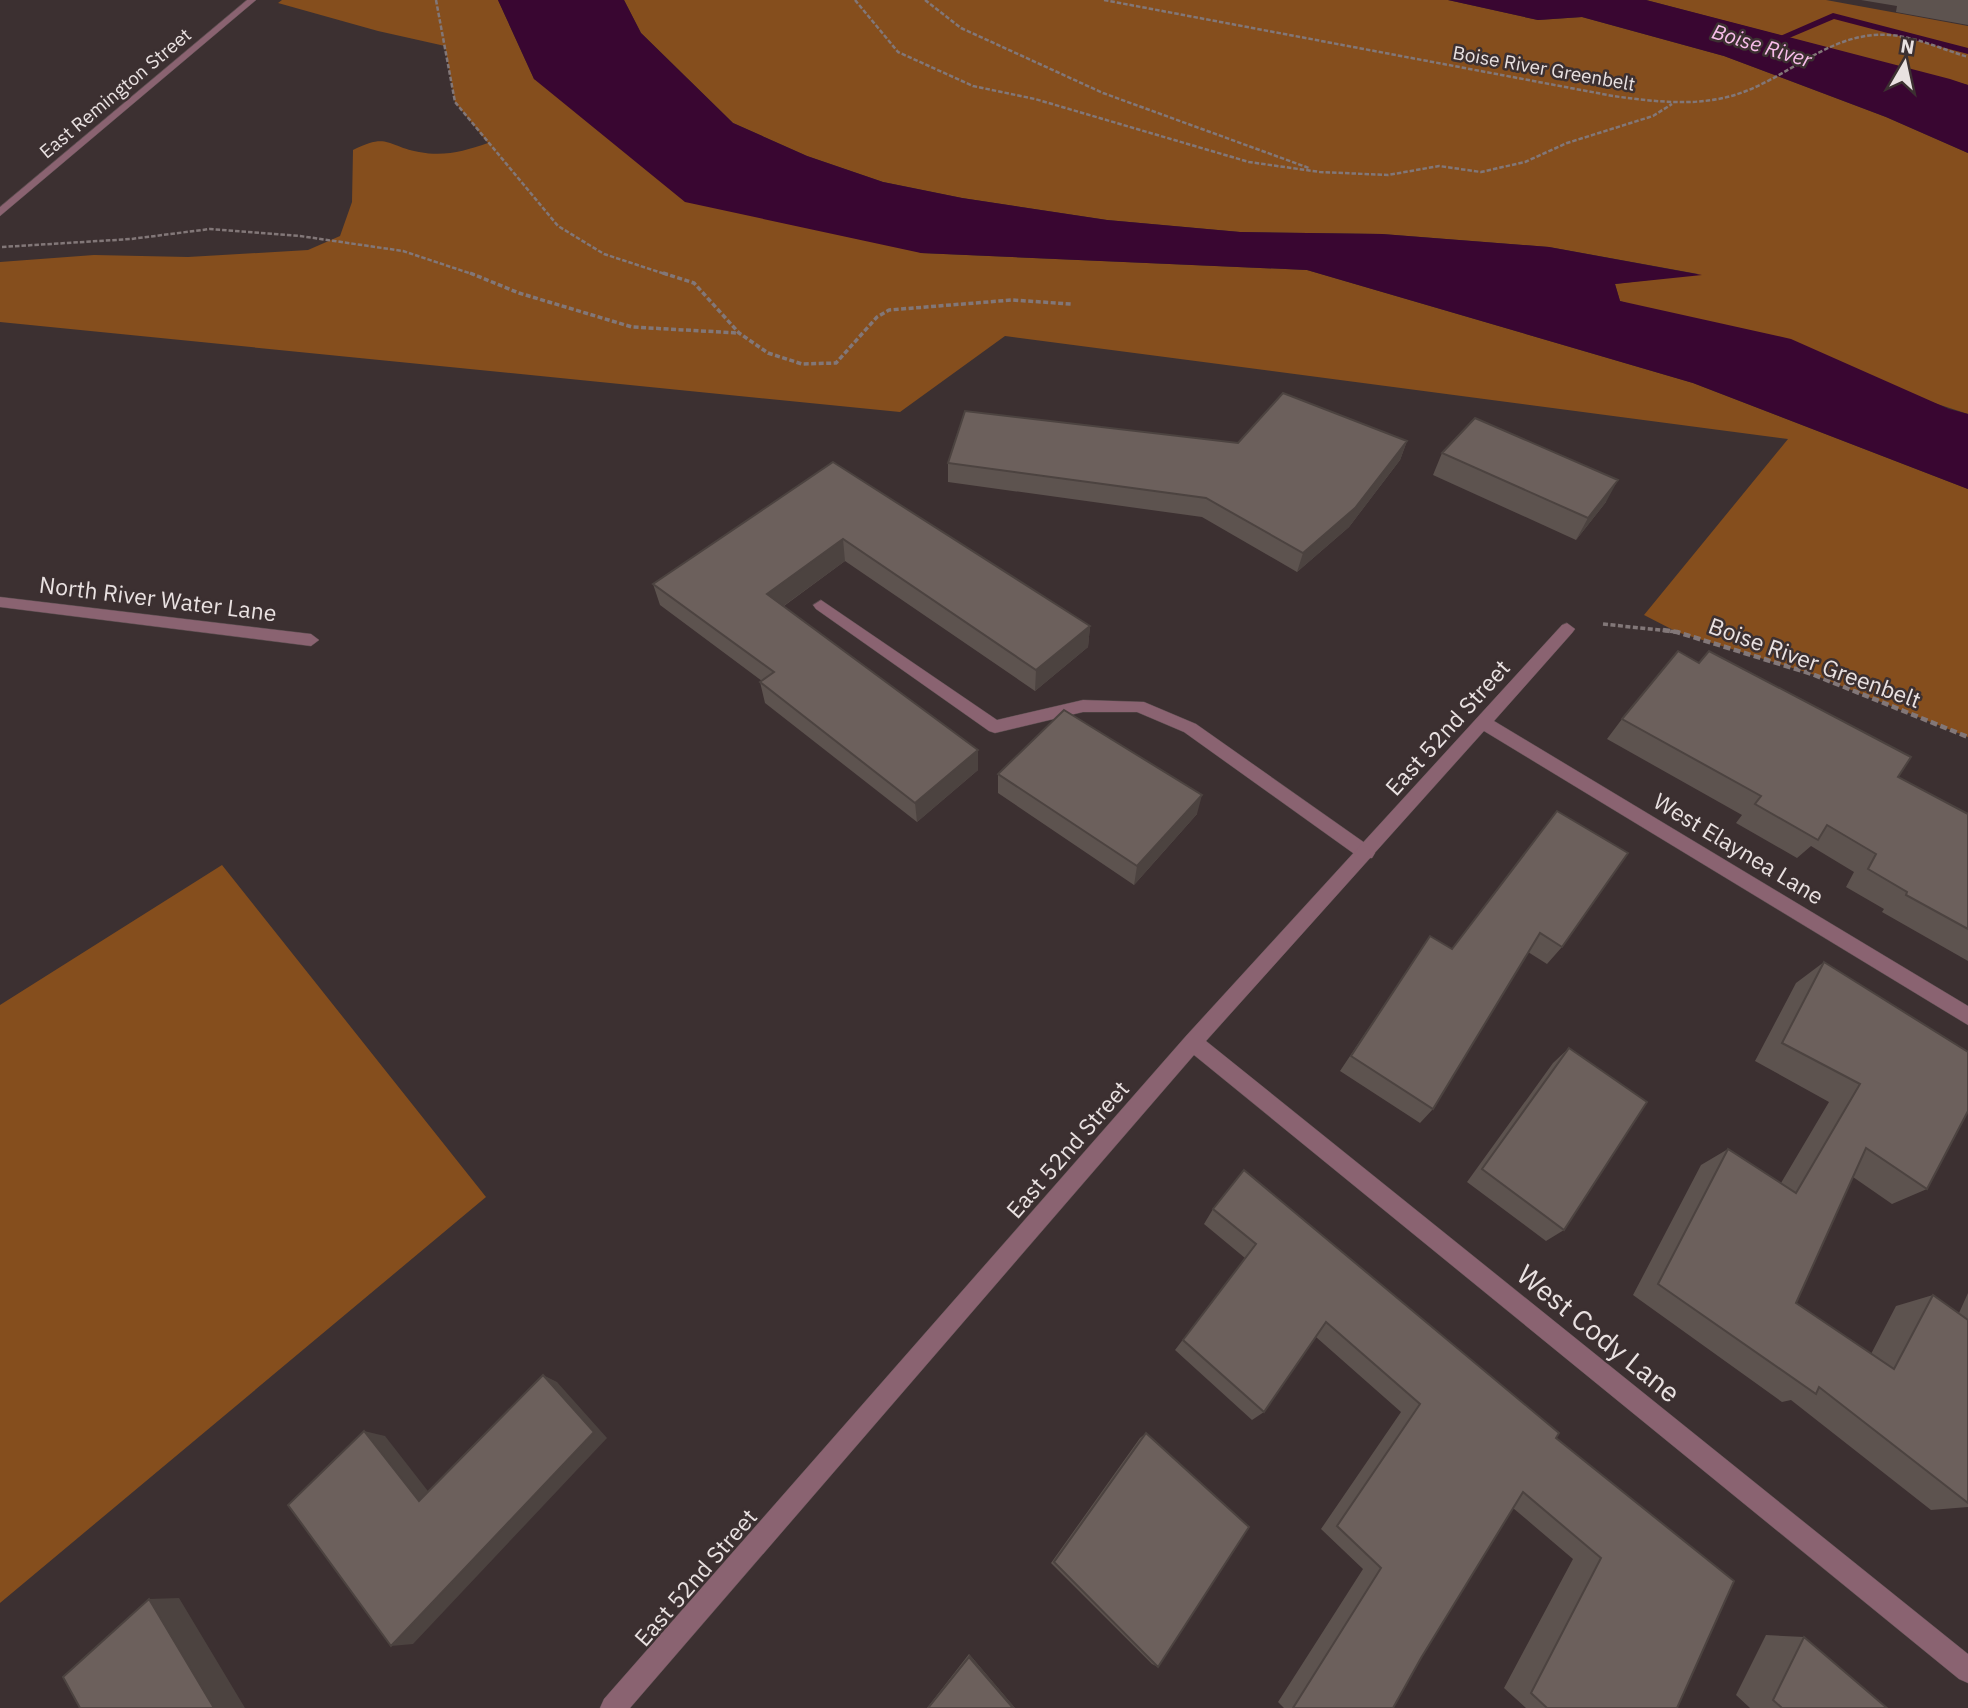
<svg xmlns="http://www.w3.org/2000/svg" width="1968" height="1708" font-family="'IBM Plex Sans',sans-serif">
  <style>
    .green { fill: #854e1d }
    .water { fill: #390631 }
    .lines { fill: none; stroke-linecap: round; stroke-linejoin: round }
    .stream { fill: #390631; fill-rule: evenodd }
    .service-casing { stroke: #584c4d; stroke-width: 1 }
    .minor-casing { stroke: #584c4d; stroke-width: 1 }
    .path-far2 { stroke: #827778; stroke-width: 2.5; stroke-dasharray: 4.5 2; stroke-linecap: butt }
    .path-far1 { stroke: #827778; stroke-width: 3.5; stroke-dasharray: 5 2.5; stroke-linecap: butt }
    .path { stroke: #827778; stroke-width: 4.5; stroke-dasharray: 7 3.5; stroke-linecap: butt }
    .service { fill: #8a6371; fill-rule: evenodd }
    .minor { fill: #8a6371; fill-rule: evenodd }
    .wall { fill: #5d534f }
    .shaded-wall { fill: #4c4340 }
    .building { fill: #6c605c; stroke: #4c4340; stroke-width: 2 }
    .labels { text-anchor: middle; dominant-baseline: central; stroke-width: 5; stroke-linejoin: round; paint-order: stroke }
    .far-street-label { font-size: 19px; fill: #e9e1e1; stroke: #3c3031 }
    .far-water-label { font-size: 21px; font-style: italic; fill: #f8bdea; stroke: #3c3031 }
    .street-label { font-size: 23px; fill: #e9e1e1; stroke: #3c3031 }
    .near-street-label { font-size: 28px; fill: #e9e1e1; stroke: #3c3031 }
  </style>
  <rect width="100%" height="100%" fill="#3c3031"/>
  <path class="green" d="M 282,0 L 498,0 L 534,79 L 921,253 L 1307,270 L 1693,383 L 1968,489 L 1968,737 L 1812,674 L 1677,632 L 1644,615 L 1788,439 L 1005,336 L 900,412 L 0,322 L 0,262 L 94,255 L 188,257 L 308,250 L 340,236 L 352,202 L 353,150 C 388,132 387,146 419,152 C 445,157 464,151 488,143 L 455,102 L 445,46 L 378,31 L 278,3 Z
    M 624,0 L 1448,0 L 1538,20 L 1582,17 L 1724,56 L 1886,117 L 1968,153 L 1968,414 L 1620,301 L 1615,284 L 1698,274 L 1549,247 L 1382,234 L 1240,232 L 1107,220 L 962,198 L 883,182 L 807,156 L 733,123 L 641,33 Z
    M 1646,0 L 1826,0 L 1968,26 L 1968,85 Z
    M 222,865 L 486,1197 L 0,1603 L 0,1005 Z"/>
  <path class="water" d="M 498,0 L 624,0 L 641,33 L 733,123 L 807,156 L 883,182 L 962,198 L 1107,220 L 1240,232 L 1382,234 L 1549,247 L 1702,275 L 1615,284 L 1620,301 L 1791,339 L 1949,409 L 1968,414 L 1968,489 L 1693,383 L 1307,270 L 921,253 L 685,202 L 534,79 Z
    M 1448,0 L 1646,0 L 1950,79 L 1968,85 L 1968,153 L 1886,117 L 1724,56 L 1582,17 L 1538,20 Z"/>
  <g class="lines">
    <path class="stream" d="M 1833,13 L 1968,48 L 1968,54 L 1834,19 L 1770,46 L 1762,44 Z"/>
    <g class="service-casing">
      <path id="service" d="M 821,600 L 997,720 L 1083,700 L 1144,702 L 1196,724 L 1372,848 L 1375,853 L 1372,858 L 1360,858 L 1184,732 L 1137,712 L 1083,712 L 995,733 L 989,731 L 816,609 L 813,605 Z"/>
    </g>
    <g class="minor-casing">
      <path id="minor" d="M 247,0 L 256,0 L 0,216 L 0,207 Z
        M 0,597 L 311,634 L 319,640 L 311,646 L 0,607 Z
        M 1567,623 L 1575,629 L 1572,633 L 1494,721 L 1968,1006 L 1968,1025 L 1484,731 L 1206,1041 L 1968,1654 L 1968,1683 L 1959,1679 L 1194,1055 L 630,1708 L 600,1708 L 604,1699 L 1186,1036 L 1562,625 Z"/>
    </g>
    <path class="path-far2" d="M 436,0 L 455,102 L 558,226 L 604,254 L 668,275
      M 855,0 L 898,52 L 973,86 L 1035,99 L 1249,162 L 1320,172 L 1388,175 L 1439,166 L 1481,172 L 1525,162 L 1567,143 L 1653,116 L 1672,104
      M 925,0 L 961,28 L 1103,93 L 1309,168
      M 1104,0 L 1613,96 C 1657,102 1704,108 1746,91 C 1790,74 1826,39 1874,35 C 1906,32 1938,48 1968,57
      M 2,247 L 131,239 L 210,229 L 300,236 L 403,251 L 475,275"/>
    <path class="path-far1" d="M 470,273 L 519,293 L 632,327 L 738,333
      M 663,273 L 694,283 L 739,333 L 768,353 L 802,364 L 836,363 L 877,317 L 889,310 L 1012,300 L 1071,304
      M 1603,624 L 1678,632"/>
    <path class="path" d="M 1663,630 L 1677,632 L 1812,674 L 1968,737"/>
    <use href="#service" class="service"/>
    <use href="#minor" class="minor"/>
  </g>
  <path class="wall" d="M 1861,0 L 1968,0 L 1968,25 L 1896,12 L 1897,6 Z
    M 1407,441 L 1400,460 L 1349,527 L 1297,572 L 1202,517 L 948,482 L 948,463 L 1238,443 Z
    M 1442,453 L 1606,502 L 1576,540 L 1433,475 Z
    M 833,462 L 1090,626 L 1088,647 L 1035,691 L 845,561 L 784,606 L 978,770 L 917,822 L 765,703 L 760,682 L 762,681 L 660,605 L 653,584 Z
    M 1622,719 L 1898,777 L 1968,814 L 1968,961 L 1882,912 L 1884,909 L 1846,887 L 1854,872 L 1811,846 L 1797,858 L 1736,823 L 1742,815 L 1607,739 Z
    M 998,774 L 1197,814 L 1134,885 L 998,793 Z
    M 1557,811 L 1562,947 L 1547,964 L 1528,952 L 1433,1109 L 1420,1123 L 1340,1071 L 1430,936 L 1452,949 Z
    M 1824,962 L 1927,1189 L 1892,1204 L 1853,1177 L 1796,1303 L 1871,1354 L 1896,1306 L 1933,1295 L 1959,1313 L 1968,1293 L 1968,1507 L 1931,1510 L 1791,1400 L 1782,1402 L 1633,1295 L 1701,1165 L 1728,1149 L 1781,1183 L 1829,1102 L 1755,1061 L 1796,983 Z
    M 1569,1048 L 1564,1230 L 1546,1241 L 1467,1182 L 1553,1063 Z
    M 1213,1209 L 1556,1438 L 1677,1708 L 1526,1708 L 1504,1688 L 1573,1559 L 1513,1508 L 1421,1658 L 1393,1708 L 1284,1708 L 1278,1702 L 1363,1569 L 1321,1529 L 1401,1412 L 1316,1337 L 1264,1412 L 1252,1420 L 1175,1350 L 1245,1258 L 1204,1224 Z
    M 1146,1433 L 1158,1667 L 1152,1664 L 1051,1563 L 1140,1438 Z
    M 1766,1635 L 1804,1637 L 1887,1708 L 1750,1708 L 1736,1695 Z
    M 969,1654 L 1015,1708 L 927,1708 Z"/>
  <path class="shaded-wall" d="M 1407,441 L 1400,460 L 1349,527 L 1297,572 L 1303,553 Z
    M 1618,480 L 1606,502 L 1576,540 L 1588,518 Z
    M 843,539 L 845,561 L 771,615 L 767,594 Z
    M 1090,626 L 1088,647 L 1035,691 L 1036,670 Z
    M 978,750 L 978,770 L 917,822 L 915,803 Z
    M 1202,795 L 1197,814 L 1134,885 L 1137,866 Z
    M 543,1375 L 557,1382 L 607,1438 L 413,1644 L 391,1646 Z
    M 364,1431 L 385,1436 L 438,1504 L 419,1501 Z
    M 179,1598 L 245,1708 L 214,1708 L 149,1599 Z
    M 969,1654 L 1015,1708 L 1013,1708 L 969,1657 Z"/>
  <path class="building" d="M 1283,393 L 1407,441 L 1355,508 L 1303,553 L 1206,498 L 948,463 L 965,411 L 1238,443 Z
    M 1475,418 L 1618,480 L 1588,518 L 1442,453 Z
    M 833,462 L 1090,626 L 1036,670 L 843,539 L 767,594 L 978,750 L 915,803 L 760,682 L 774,672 L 653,584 Z
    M 1678,651 L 1699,663 L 1709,651 L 1911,757 L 1898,777 L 1968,814 L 1968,929 L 1906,895 L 1907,892 L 1868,869 L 1876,854 L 1827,825 L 1818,840 L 1755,804 L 1761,796 L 1622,719 Z
    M 1064,710 L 1202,795 L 1137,866 L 998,774 Z
    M 1557,811 L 1628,853 L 1562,947 L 1540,933 L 1433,1109 L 1351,1056 L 1430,936 L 1452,949 Z
    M 1824,962 L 1968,1052 L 1968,1111 L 1927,1189 L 1866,1148 L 1796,1303 L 1894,1369 L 1933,1295 L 1968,1320 L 1968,1503 L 1819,1387 L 1816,1394 L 1658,1284 L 1728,1149 L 1796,1193 L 1860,1084 L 1782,1043 Z
    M 1569,1048 L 1647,1102 L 1564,1230 L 1482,1169 Z
    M 1244,1170 L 1559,1433 L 1556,1438 L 1734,1581 L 1677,1708 L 1547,1708 L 1531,1693 L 1601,1558 L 1523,1492 L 1421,1658 L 1393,1708 L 1293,1708 L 1381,1568 L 1337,1526 L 1420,1404 L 1326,1322 L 1264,1412 L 1183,1340 L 1256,1244 L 1213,1209 Z
    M 543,1375 L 594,1432 L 391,1646 L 288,1505 L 364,1431 L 419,1501 Z
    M 1146,1433 L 1249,1527 L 1158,1667 L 1054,1562 Z
    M 149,1599 L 214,1708 L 80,1708 L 63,1677 Z
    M 1804,1637 L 1887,1708 L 1782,1708 L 1773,1700 Z
    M 969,1657 L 1013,1708 L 928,1708 Z"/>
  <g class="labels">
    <g class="far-street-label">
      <text transform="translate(1544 68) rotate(10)">Boise River Greenbelt</text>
      <text transform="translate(115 93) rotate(-40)">East Remington Street</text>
    </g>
    <g class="far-water-label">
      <text transform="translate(1762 45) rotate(17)">Boise River</text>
    </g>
    <g class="street-label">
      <text transform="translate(158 598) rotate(7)">North River Water Lane</text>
      <text transform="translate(1815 662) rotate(20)">Boise River Greenbelt</text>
      <text transform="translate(1447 727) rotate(-48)">East 52nd Street</text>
      <text transform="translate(1739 848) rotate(31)">West Elaynea Lane</text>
      <text transform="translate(1067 1149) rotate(-49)">East 52nd Street</text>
      <text transform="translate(695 1577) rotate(-49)">East 52nd Street</text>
    </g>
    <g class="near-street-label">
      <text transform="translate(1599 1333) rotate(39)">West Cody Lane</text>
    </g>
  </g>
  <g transform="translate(1905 63) rotate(9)" stroke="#3c3031" stroke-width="5" paint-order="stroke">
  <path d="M0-5L12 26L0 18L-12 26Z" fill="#e9e1e1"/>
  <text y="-10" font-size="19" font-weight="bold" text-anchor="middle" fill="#e9e1e1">N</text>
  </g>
</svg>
